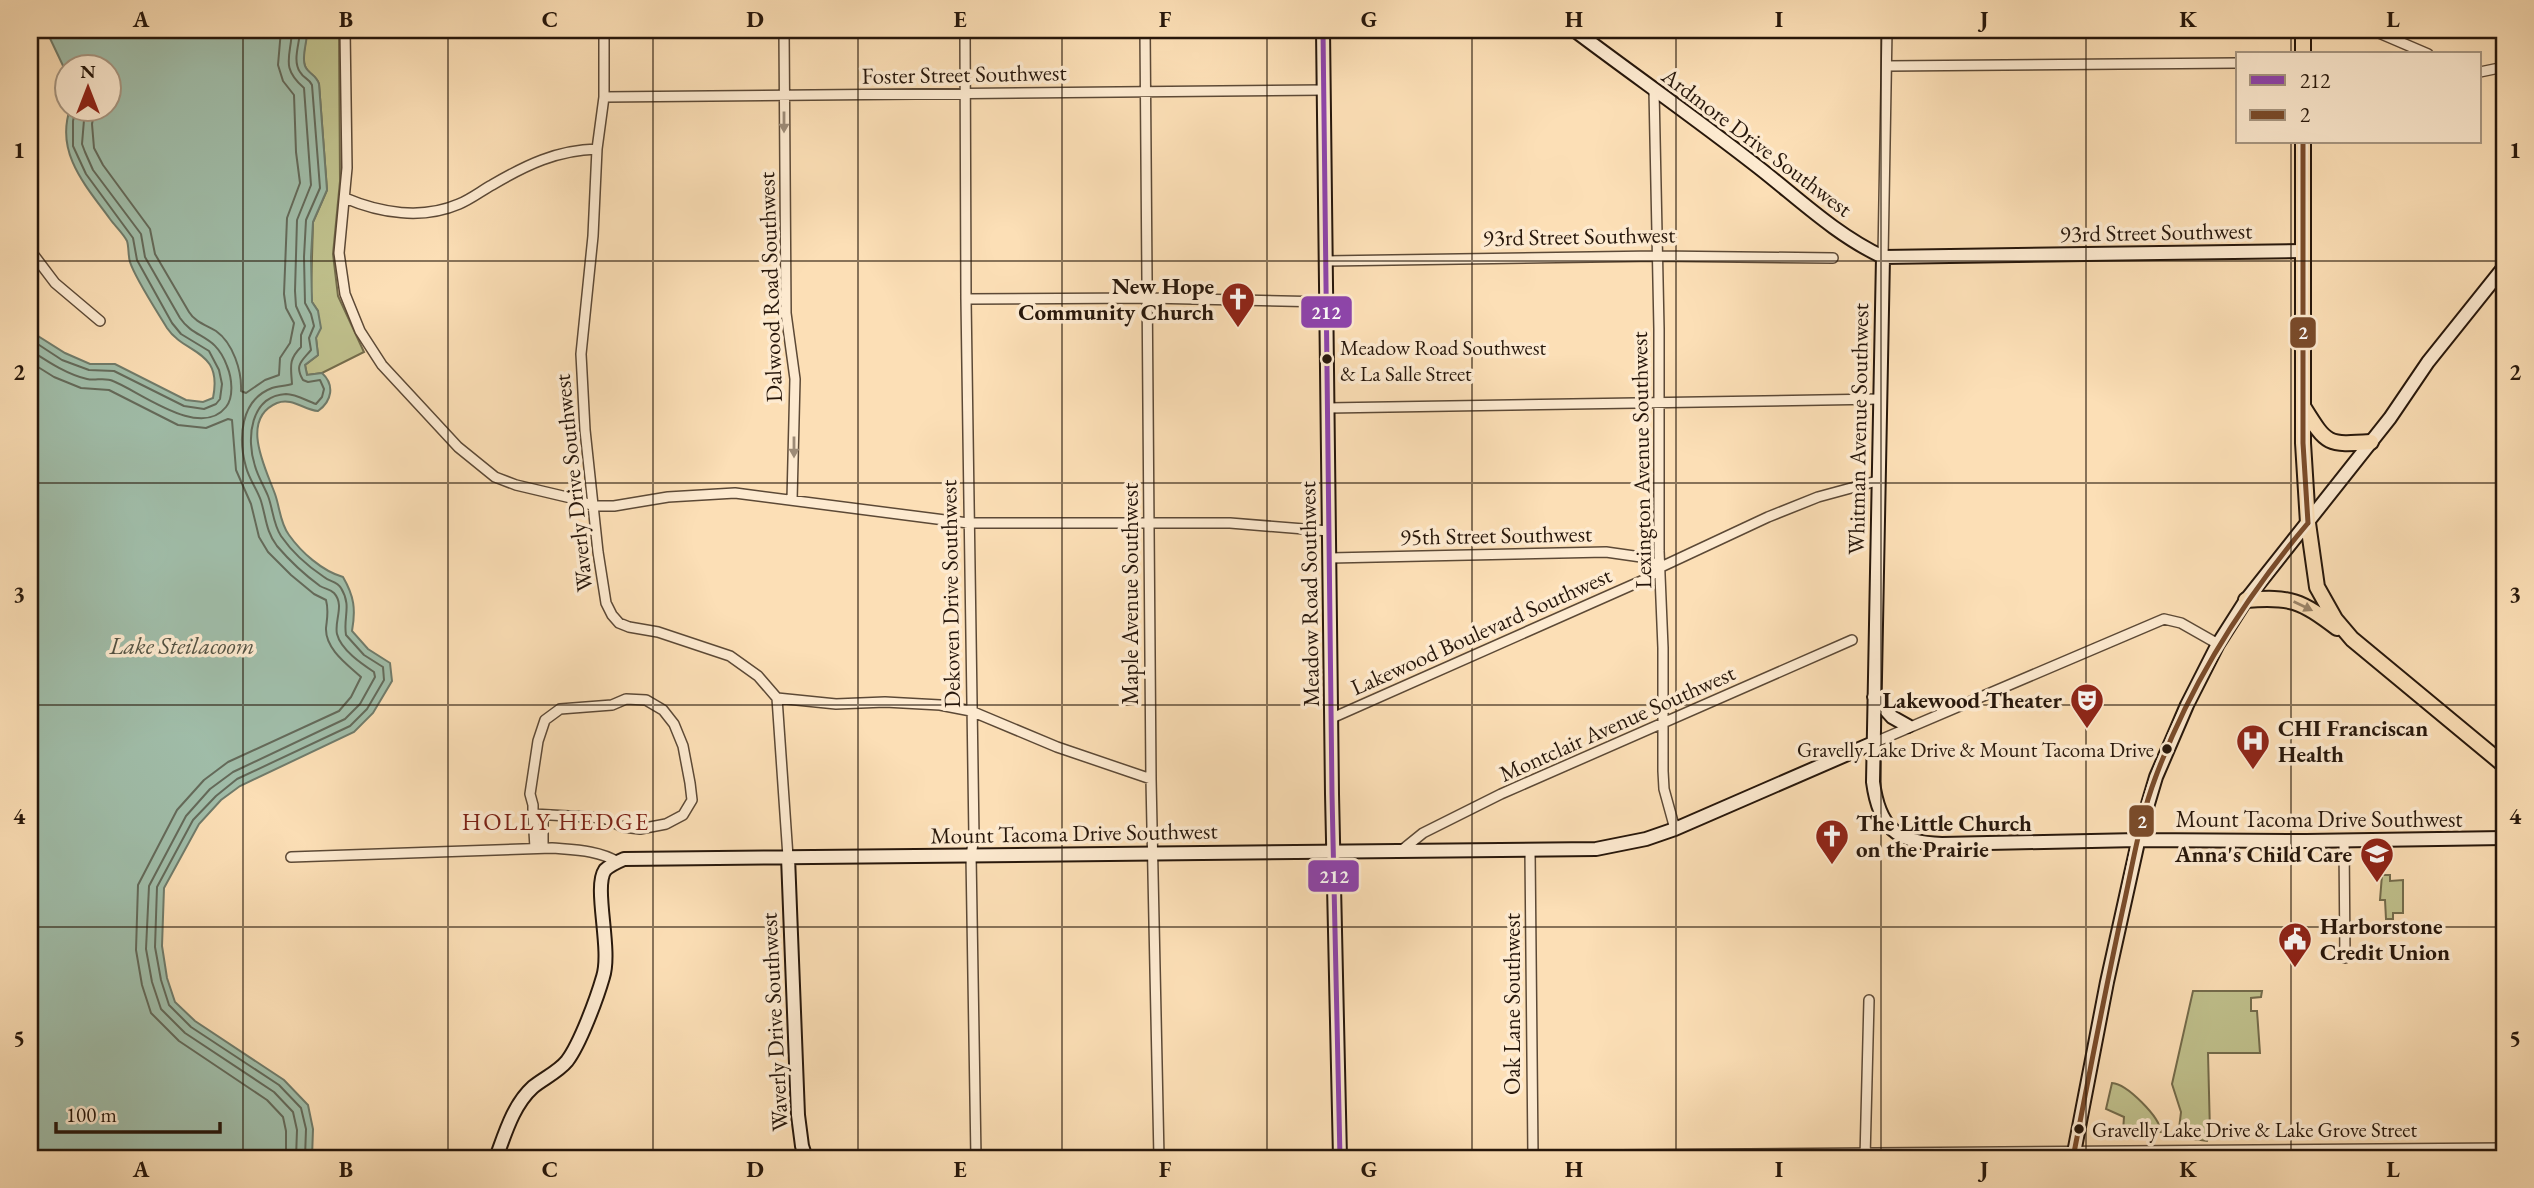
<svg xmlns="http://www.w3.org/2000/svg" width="2534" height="1188" font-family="'EB Garamond',serif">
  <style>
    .green { fill: #c0c18d; stroke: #746c4c; stroke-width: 2 }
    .water { fill: #a0bda9; stroke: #707b6a; stroke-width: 2 }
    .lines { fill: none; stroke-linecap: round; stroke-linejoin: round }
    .shore { stroke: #646a5a; stroke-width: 2 }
    .street-casing { stroke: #5c4936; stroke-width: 12 }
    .secondary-casing { stroke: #27170b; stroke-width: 16 }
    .primary-casing { stroke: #27170b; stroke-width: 18 }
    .street { stroke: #fdead0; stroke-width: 9 }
    .secondary { stroke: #fdead0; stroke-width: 12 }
    .primary { stroke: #fcdfb6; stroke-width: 14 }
    .bus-1-casing { stroke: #fdead0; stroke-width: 10 }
    .bus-2-casing { stroke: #fdead0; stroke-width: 10 }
    .bus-1 { stroke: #8e44ad; stroke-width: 5 }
    .bus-2 { stroke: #7a4b2a; stroke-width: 5 }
    .oneway { fill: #9d8b77 }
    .oneway2 { fill: #9c8569 }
    .grid { fill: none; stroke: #27170b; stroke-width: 2; stroke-opacity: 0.55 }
    .bus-dot { fill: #27170b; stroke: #fdead0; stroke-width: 2.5 }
    .labels { text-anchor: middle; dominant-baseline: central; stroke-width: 7; stroke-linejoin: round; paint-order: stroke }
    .bus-label { font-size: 21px; fill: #27170b; stroke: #fdead0; text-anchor: start }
    .street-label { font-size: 23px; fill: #27170b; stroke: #fdead0 }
    .poi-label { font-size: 23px; font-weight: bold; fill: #27170b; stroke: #fdead0; text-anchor: end }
    .water-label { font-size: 24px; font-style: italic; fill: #515142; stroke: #fdead0 }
    .neighbourhood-label { font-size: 24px; letter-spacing: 2px; fill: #7a1f14; stroke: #fdead0 }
    .line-badge { stroke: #fdead0; stroke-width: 2.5 }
    .badge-label { font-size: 19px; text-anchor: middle; font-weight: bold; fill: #fff }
    .neatline { fill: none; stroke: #27170b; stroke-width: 2.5 }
    .grid-label { font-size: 23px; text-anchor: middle; font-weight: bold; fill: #27170b }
  </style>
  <rect width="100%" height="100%" fill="#fcdfb6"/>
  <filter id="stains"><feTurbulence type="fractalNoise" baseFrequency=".00286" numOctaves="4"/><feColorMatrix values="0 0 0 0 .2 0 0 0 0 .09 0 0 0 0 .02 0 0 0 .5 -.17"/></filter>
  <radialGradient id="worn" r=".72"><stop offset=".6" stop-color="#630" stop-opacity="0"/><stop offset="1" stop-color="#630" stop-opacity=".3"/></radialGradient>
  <path class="green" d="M 307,30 L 339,30 L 340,181 L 333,254 L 338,296 L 364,352 L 322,373 L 307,375 L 305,365 L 318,355 L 316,338 L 318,311 L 312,302 L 311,292 L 313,222 L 327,190 L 319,84 C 316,75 308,74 305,66 C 301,55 307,41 307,30 Z
    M 2382,875 L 2390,875 L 2390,881 L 2403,880 L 2403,913 L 2393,913 L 2393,919 L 2386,919 L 2385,900 L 2380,900 Z
    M 2193,991 L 2262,991 L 2261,997 L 2251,998 L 2251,1011 L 2257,1011 L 2260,1053 L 2208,1053 L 2210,1132 L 2207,1141 L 2178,1137 L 2181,1112 L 2172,1084 Z
    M 2112,1083 C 2127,1084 2160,1117 2161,1132 L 2123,1131 L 2124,1117 L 2106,1109 Z"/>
  <path class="water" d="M 46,30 L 307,30 C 308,41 301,55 305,66 C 308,74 316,74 319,84 L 327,190 L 313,222 L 311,257 L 312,302 L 318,311 L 321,328 L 316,338 L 318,355 L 305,365 L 307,375 L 322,373 C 335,385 332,401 318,411 C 304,410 292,397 277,403 C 239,419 266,469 275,494 C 280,508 280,523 289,535 C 301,552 322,571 343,577 C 354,596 356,609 352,631 L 368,649 L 390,663 L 392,681 L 373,713 L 354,732 L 240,786 L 221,800 L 199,824 L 164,888 L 162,946 L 167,978 L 175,1002 L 195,1021 L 284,1080 L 308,1105 L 313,1129 L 312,1158 L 30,1158 L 30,331 L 65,353 L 90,364 L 115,364 L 186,400 L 203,402 L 213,398 C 223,349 185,355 167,328 C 158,313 135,278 130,262 C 128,256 129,247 127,241 C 123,233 115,226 110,219 C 86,186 55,153 70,109 L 108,108 L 108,66 L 66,66 L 66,72 Z"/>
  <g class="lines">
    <path class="shore" d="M 292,30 C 291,57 280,67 304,88 L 311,185 L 297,220 L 295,291 L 296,306 L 305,326 L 301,335 L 301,347 C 288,360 291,367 292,384 C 286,386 278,386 272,388 C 240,400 238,439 246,467 C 249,479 257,489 261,501 C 266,517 266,532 277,546 C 289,560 305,575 320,586 C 325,589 330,589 334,593 C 345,605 334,621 337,634 C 341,650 362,664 374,672 L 375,677 L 360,704 L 345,719 L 233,772 L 210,789 L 186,816 L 149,886 L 146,949 L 152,982 L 161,1009 L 185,1033 L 274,1092 L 293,1112 L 297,1130 L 296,1158
      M 300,30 C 300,43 292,60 300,72 C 304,79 309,78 312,85 L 320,188 L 306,220 L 304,257 L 305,303 L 311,314 L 314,326 L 309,338 L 311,350 C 302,361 294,365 303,380 L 308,382 L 320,380 L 324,389 L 322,397 L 316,404 C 307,401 296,394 286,394 C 250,396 246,439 255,466 C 258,477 264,486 268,496 C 273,509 273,524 281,536 C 292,552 309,567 324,577 C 330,582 337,581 341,588 C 352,606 343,617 346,635 L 364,655 L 383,667 L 384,680 L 367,709 L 350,726 L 237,779 L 216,796 L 193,820 L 157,887 L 155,947 L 161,980 L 169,1005 L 191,1027 L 279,1085 L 301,1108 L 306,1129 L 305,1158
      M 95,108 L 92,124 L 94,148 L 103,165 L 150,229 L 155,254 L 189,312 C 195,322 206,325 216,331 C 233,343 242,371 241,391 L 246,393 L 265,380 L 279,375 L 280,358 L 290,343 L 294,323 L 286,308 L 284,294 L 287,218 L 300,183 L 296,152 L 294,95 L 283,81 L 278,65 L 281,30
      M 30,339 L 62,360 L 89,370 L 114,371 L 184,406 L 204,409 L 216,404 L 220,399 L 222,384 L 219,370 L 209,351 L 181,334 L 172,323 L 137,260 L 133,238 L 86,174 L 73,146 L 73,121 L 76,108
      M 30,350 C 47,361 66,374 87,379 C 95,381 105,377 113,381 C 139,391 200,440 226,407 C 234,397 232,378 227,366 C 215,333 195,340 180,318 L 145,257 L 141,234 L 93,170 L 85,152 L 82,144 L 85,108
      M 30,362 L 54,377 L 81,388 L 109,390 L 178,425 L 206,428 L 228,419 L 232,420 L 236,470 L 251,504 L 259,537 L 268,552 L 291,575 L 314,594 L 326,600 C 329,611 327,618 326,628 C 325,649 348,665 361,677 L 351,697 L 339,711 L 228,762 L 204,780 L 177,810 L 138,885 L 136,950 L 142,985 L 151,1013 L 179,1041 L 267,1100 L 283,1117 L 286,1131 L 286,1158"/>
    <g class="street-casing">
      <path id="street" d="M 345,30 L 347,168 L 339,253 L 345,294 L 360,331 L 382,365 L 458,447 L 495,477 L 516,485 L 571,498 L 594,506 L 614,506 L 668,497 L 735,493 L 968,523 L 1230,523 L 1329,531
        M 604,30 L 604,97 L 597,149 L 593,236 L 581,354 L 585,430 L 598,552 L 606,603 L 612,615 L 619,623 L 629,627 L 658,632 L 730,656 L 758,676 L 777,698 L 788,857
        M 784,30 L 786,313 L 795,379 L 792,500
        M 965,30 L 966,299 L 974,838 L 971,855 L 976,1158
        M 1145,30 L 1151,779 L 1159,1158
        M 2372,30 L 2428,54
        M 1887,66 L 2238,63
        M 2480,72 L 2504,67
        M 1654,90 L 1659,329 L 1659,551 L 1663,648 L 1663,771 L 1664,789 L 1675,829
        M 604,97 L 1324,90
        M 345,198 C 380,213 422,220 459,204 C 471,199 481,191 492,185 C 526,165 557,150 597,149
        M 30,250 L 55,283 L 100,321
        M 1883,257 L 1887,30
        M 1326,261 L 1657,256 L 1833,258
        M 966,299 L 1148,298 L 1327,302
        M 1328,408 L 1880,399
        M 1330,558 L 1606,552 L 1641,557 L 1661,567
        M 777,698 L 836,704 L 885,702 L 940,705 L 971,711 L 1057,747 L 1151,779
        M 1332,718 L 1648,578 L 1661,567 L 1768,517 L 1818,497 L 1877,481
        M 1873,743 L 2164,619 L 2181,623 L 2218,644
        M 533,814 L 604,818 L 623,827 L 640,829 L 666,824 L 683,815 L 692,800 L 690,783 L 683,746 L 674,724 L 663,710 L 646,700 L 626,699 L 612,705 L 560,709 L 545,720 L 538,741 L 530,794 L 533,805 L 533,814 L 535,848
        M 543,815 L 543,848
        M 2344,840 L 2345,958
        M 1402,850 L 1423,833 L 1501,794 L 1852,640
        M 1530,851 L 1533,1156
        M 291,857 L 552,848 C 575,850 598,850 618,862
        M 1243,1158 L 2504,1148
        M 1865,1158 L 1869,1000"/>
    </g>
    <g class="secondary-casing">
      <path id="secondary" d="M 1323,30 L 1332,794 L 1340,1158
        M 1574,30 C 1635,76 1698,120 1758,167 C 1799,199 1836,235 1883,257 L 2303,251
        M 1883,257 L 1873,782 C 1879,827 1896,843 1942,844 L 2138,840 L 2306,841 L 2504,838
        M 1874,697 L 1892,717 L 1908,726
        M 788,857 L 798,1115 L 802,1146 L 806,1158
        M 496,1158 C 505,1134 513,1105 533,1087 C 544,1078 558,1072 567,1061 C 580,1044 597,998 603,977 C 612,949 593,887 605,870 C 610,865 617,862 624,859 L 1596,849 L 1646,839 L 1675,829 L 1873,743
        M 2073,1158 L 2107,982 L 2142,824 L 2156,777 L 2187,705 L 2218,644 L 2246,600 L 2390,418 L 2428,362 L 2504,267"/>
    </g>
    <g class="primary-casing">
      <path id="primary" d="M 2303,30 L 2303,54
        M 2303,142 L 2303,443 L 2308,523 L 2317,587 L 2335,619 L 2352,639 L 2504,765
        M 2304,408 C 2327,445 2327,445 2371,442
        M 2246,600 C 2291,596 2301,601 2337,628"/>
    </g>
    <use href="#street" class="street"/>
    <use href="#secondary" class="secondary"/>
    <use href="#primary" class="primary"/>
    <g class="bus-1-casing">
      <path id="bus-1" d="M 1323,30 L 1332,794 L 1340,1158"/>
    </g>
    <g class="bus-2-casing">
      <path id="bus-2" d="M 2303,142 L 2303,443 L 2308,523
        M 2073,1158 C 2090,1071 2106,985 2125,899 C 2134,857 2141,815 2156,776 C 2191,682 2244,599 2308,523"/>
    </g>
    <use href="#bus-1" class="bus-1"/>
    <use href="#bus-2" class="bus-2"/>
  </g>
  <defs><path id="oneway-solid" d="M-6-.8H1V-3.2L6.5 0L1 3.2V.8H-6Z" transform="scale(1.75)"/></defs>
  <g class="oneway">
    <use href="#oneway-solid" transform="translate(784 122) rotate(90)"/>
    <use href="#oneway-solid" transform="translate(794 447) rotate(90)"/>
  </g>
  <use class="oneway2" href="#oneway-solid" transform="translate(2303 606) rotate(26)"/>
  <path class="grid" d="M 243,30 L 243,1158M 448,30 L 448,1158M 653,30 L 653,1158M 858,30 L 858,1158M 1062,30 L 1062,1158M 1267,30 L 1267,1158M 1472,30 L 1472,1158M 1676,30 L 1676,1158M 1881,30 L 1881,1158M 2086,30 L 2086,1158M 2291,30 L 2291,54M 2291,142 L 2291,1158M 30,261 L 2504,261M 30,483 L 2504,483M 30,705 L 2504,705M 30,927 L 2504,927"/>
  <defs>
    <g id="church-pin" transform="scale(1.75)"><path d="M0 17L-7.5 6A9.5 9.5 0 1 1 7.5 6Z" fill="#8f2418" stroke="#fdead0"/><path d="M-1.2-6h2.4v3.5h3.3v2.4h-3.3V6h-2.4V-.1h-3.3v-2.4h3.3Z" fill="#fff"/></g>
    <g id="theatre-pin" transform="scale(1.75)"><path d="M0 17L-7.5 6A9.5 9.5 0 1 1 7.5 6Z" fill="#8f2418" stroke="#fdead0"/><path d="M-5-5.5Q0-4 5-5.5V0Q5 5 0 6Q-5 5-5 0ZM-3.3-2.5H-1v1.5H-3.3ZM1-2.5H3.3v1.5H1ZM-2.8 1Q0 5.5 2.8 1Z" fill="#fff"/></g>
    <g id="hospital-pin" transform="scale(1.75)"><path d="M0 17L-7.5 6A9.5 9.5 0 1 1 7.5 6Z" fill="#8f2418" stroke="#fdead0"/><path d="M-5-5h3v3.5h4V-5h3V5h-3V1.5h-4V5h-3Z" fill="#fff"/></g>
    <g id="school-pin" transform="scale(1.75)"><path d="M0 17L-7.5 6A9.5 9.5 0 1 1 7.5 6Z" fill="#8f2418" stroke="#fdead0"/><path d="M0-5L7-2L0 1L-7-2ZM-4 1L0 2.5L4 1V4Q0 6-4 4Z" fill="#fff"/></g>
    <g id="civic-pin" transform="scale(1.75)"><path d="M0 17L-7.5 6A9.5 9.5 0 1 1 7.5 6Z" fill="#8f2418" stroke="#fdead0"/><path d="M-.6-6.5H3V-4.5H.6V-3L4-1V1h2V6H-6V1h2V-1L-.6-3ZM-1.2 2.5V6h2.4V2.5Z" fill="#fff"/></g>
  </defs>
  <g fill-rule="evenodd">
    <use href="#church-pin" x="1238" y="299"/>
    <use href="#theatre-pin" x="2087" y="700"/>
    <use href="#hospital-pin" x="2253" y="741"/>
    <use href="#church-pin" x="1832" y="836"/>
    <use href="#school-pin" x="2377" y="854"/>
    <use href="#civic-pin" x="2295" y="939"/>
  </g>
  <g class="bus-dot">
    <circle cx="1327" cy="359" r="6"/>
    <circle cx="2167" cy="749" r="6"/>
    <circle cx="2079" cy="1129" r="6"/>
  </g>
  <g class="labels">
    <g class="bus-label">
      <text x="1340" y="347">Meadow Road Southwest<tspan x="1340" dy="26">&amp; La Salle Street</tspan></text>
      <text x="2154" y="749" text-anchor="end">Gravelly Lake Drive &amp; Mount Tacoma Drive</text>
      <text x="2092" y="1129">Gravelly Lake Drive &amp; Lake Grove Street</text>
    </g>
    <g class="street-label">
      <text transform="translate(964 74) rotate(-1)">Foster Street Southwest</text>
      <text transform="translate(1757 142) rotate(37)">Ardmore Drive Southwest</text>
      <text transform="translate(2156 232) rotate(-1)">93rd Street Southwest</text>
      <text transform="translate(1579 236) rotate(-1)">93rd Street Southwest</text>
      <text transform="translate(770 287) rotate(-92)">Dalwood Road Southwest</text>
      <text transform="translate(1858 429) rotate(-89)">Whitman Avenue Southwest</text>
      <text transform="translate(1641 460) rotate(-91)">Lexington Avenue Southwest</text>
      <text transform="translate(573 483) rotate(-96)">Waverly Drive Southwest</text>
      <text transform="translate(1496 535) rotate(-1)">95th Street Southwest</text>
      <text transform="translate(950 594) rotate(-91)">Dekoven Drive Southwest</text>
      <text transform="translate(1130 594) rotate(-90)">Maple Avenue Southwest</text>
      <text transform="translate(1309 594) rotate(-91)">Meadow Road Southwest</text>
      <text transform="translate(1481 631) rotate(-24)">Lakewood Boulevard Southwest</text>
      <text transform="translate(1617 723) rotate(-24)">Montclair Avenue Southwest</text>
      <text x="2319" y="819">Mount Tacoma Drive Southwest</text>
      <text transform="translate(1074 833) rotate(-1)">Mount Tacoma Drive Southwest</text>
      <text transform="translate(1512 1004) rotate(-90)">Oak Lane Southwest</text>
      <text transform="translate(774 1022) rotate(-93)">Waverly Drive Southwest</text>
    </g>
    <g class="poi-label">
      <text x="1214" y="286">New Hope<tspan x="1214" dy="26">Community Church</tspan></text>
      <text x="2062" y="700">Lakewood Theater</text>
      <text x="2278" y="728" text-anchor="start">CHI Franciscan<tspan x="2278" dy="26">Health</tspan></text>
      <text x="1856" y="823" text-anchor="start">The Little Church<tspan x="1856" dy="26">on the Prairie</tspan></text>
      <text x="2352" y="854">Anna's Child Care</text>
      <text x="2320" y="926" text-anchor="start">Harborstone<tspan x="2320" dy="26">Credit Union</tspan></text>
    </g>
    <g class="water-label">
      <text x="182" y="645">Lake Steilacoom</text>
    </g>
    <g class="neighbourhood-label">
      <text x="556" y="821">HOLLY HEDGE</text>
    </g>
  </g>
  <g class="line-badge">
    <rect x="1300" y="295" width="53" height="34" rx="7" fill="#8e44ad"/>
    <rect x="2289" y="316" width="28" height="33" rx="7" fill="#7a4b2a"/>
    <rect x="2128" y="804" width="27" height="34" rx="7" fill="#7a4b2a"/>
    <rect x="1307" y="859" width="53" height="34" rx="7" fill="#8e44ad"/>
  </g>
  <g class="badge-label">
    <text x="1326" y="319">212</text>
    <text x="2303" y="339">2</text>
    <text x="2142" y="828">2</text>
    <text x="1334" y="883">212</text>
  </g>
  <rect width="2534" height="1188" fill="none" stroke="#fcdfb6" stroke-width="77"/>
  <rect x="2236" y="52" width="245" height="91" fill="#fdead0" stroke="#a79681" stroke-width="2"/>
  <rect x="2250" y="75" width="35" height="10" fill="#8e44ad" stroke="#a79681" stroke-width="2"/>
  <text x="2300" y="88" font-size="21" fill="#27170b">212</text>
  <rect x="2250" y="110" width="35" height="10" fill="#7a4b2a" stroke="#a79681" stroke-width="2"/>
  <text x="2300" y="122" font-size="21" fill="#27170b">2</text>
  <g transform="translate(88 88)"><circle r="33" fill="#fdead0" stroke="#a79681" stroke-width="2"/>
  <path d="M0-5L12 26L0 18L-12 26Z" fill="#8f2418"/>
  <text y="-10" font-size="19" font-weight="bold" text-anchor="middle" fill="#27170b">N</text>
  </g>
  <path d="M56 1122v10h164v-10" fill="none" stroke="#27170b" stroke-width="3.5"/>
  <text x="66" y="1122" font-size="21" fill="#27170b" stroke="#fdead0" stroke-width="5" paint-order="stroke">100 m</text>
  <rect x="38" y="38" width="2458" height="1112" class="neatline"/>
  <g class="grid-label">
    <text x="141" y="27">A</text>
    <text x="346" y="27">B</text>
    <text x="550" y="27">C</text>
    <text x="755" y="27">D</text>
    <text x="960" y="27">E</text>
    <text x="1165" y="27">F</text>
    <text x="1369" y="27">G</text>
    <text x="1574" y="27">H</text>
    <text x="1779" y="27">I</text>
    <text x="1984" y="27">J</text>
    <text x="2188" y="27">K</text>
    <text x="2393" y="27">L</text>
    <text x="19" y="158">1</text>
    <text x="2515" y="158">1</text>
    <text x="19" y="380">2</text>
    <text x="2515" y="380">2</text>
    <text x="19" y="602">3</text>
    <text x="2515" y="602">3</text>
    <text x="19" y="824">4</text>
    <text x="2515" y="824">4</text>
    <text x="19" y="1046">5</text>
    <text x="2515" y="1046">5</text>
    <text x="141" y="1177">A</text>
    <text x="346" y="1177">B</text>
    <text x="550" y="1177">C</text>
    <text x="755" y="1177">D</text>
    <text x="960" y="1177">E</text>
    <text x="1165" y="1177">F</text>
    <text x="1369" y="1177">G</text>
    <text x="1574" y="1177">H</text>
    <text x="1779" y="1177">I</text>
    <text x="1984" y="1177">J</text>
    <text x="2188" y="1177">K</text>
    <text x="2393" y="1177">L</text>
  </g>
  <rect width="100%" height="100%" filter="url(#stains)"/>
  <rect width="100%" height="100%" fill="url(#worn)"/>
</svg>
